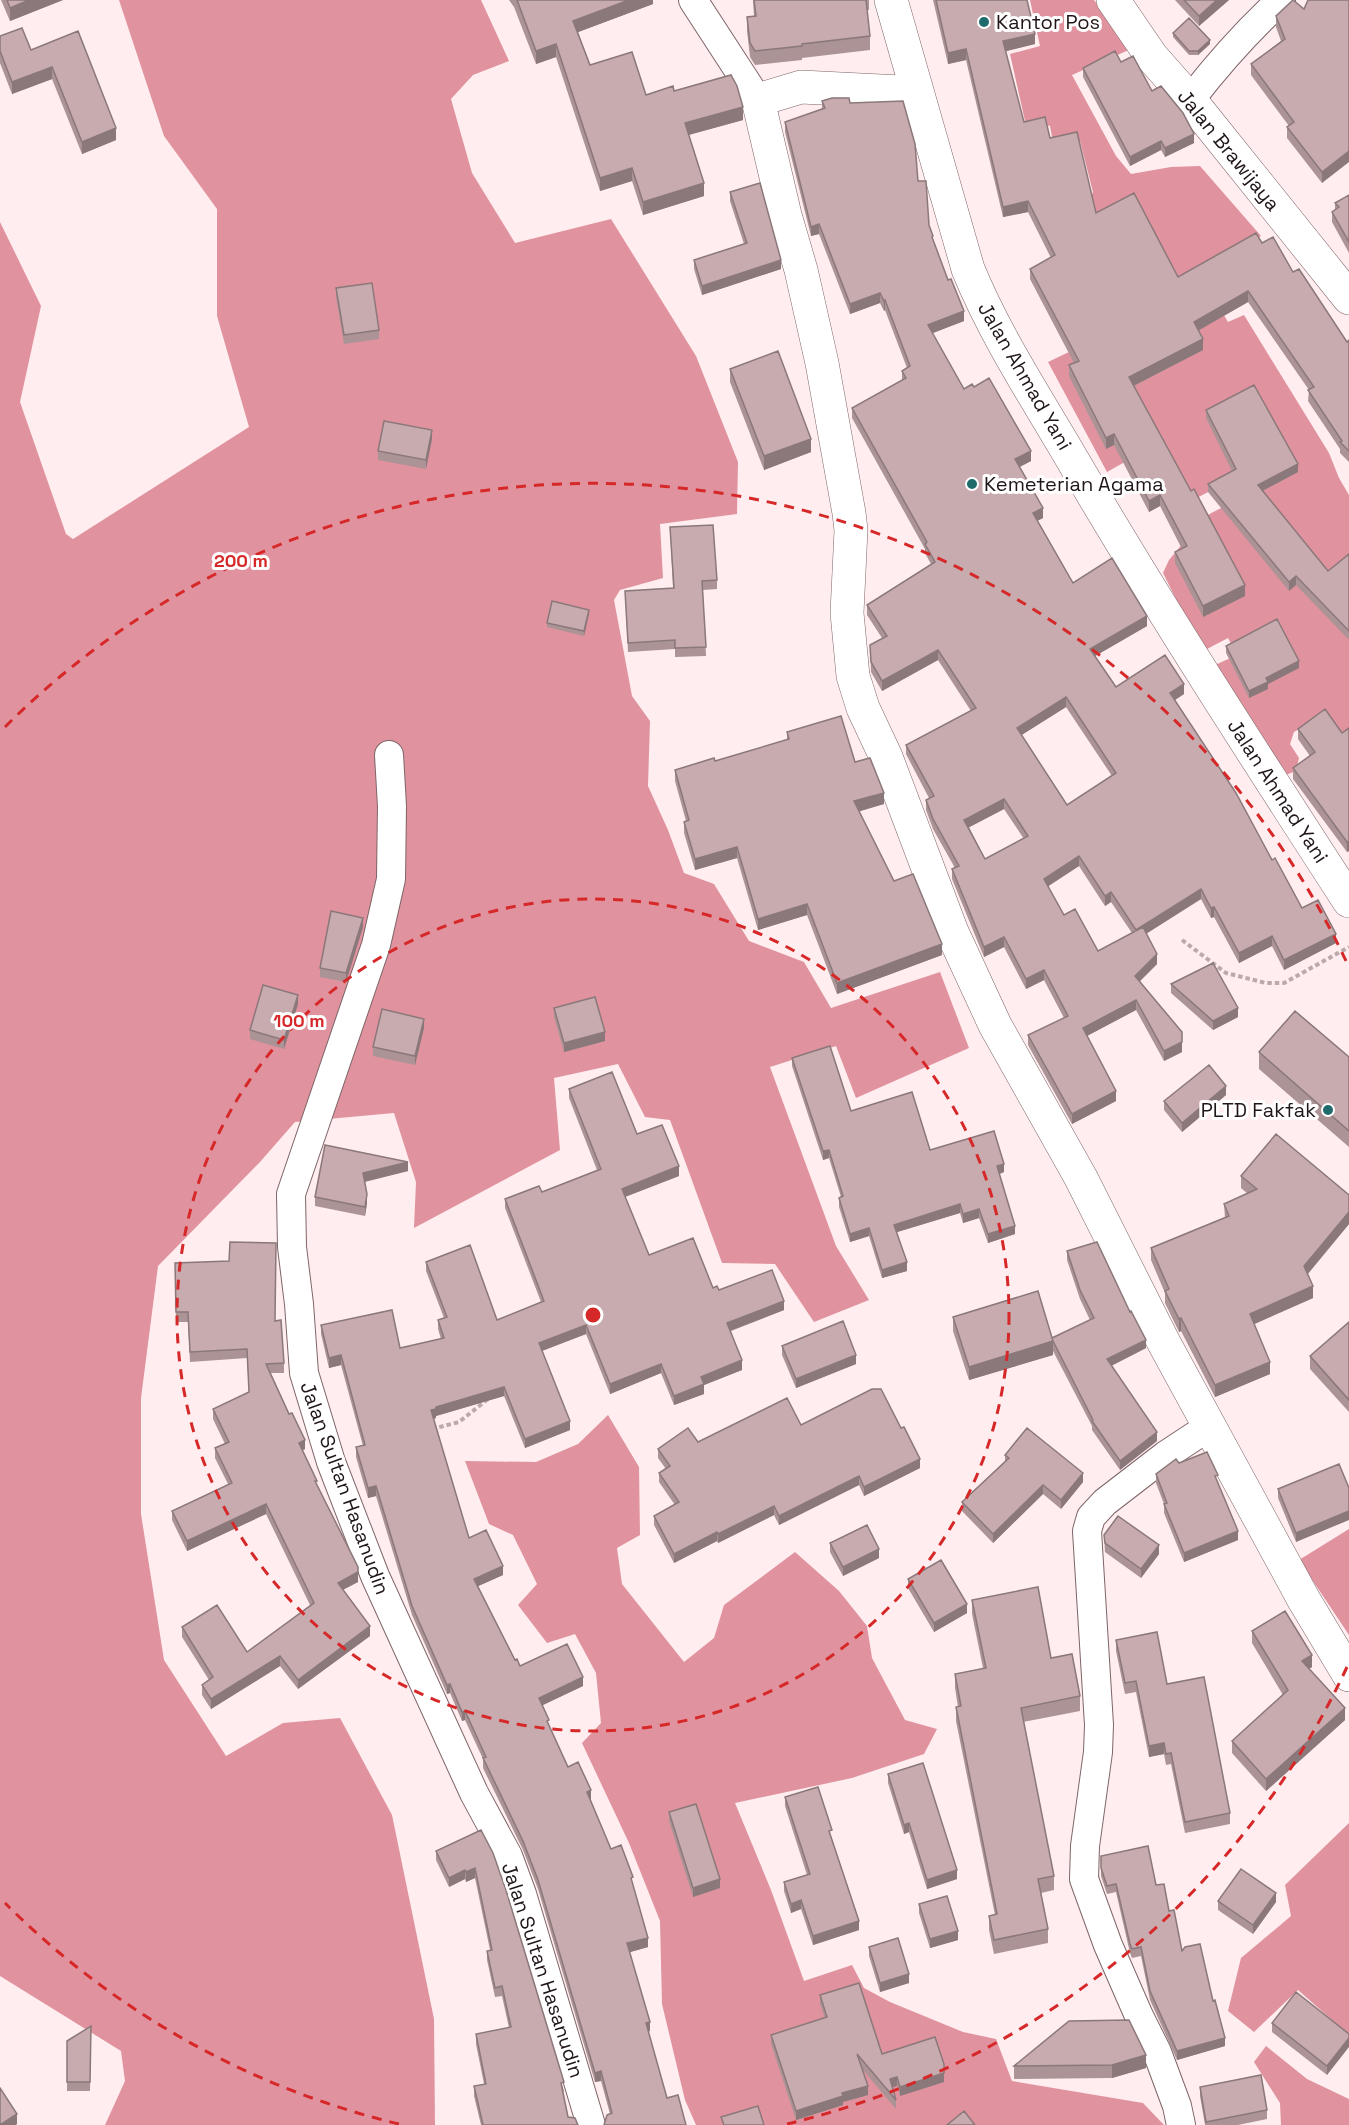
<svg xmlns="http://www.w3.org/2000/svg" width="1349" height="2125" font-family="'Space Grotesk',sans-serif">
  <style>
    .forest { fill: #e0939e; fill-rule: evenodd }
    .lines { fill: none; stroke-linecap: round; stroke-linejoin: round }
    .minor-casing { stroke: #7e6568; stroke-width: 30 }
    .major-casing { stroke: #7e6568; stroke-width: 34 }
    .path { stroke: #baaaac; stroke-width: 4; stroke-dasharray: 4.5 3; stroke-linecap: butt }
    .minor { stroke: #fff; stroke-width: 28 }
    .major { stroke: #fff; stroke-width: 33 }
    .wall { fill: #ab9396; fill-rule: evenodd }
    .shaded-wall { fill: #8b787a }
    .building { fill: #c7abae; stroke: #8b787a; stroke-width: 1.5; fill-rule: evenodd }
    .ring { fill: none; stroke: #d62828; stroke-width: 3; stroke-dasharray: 10 8 }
    .poi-dot { fill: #1f6b6b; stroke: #fff; stroke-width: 2 }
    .labels { text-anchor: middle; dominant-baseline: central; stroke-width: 6; stroke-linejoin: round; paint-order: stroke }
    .poi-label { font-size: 20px; fill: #201618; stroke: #fff; text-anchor: start }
    .street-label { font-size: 20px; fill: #201618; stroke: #fff }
    .centre { fill: #d62828; stroke: #fff; stroke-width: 3 }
    .ring-label { font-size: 18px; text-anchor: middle; font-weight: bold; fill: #d62828; stroke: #fff; stroke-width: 6; stroke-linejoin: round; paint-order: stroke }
  </style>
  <rect width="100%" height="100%" fill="#ffedef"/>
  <path class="forest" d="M 119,0 L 481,0 L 509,61 L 473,75 L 451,99 L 472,173 L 515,243 L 611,219 L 696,356 L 738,462 L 737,514 L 660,524 L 663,578 L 620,590 L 614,600 L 632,696 L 650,721 L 648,786 L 668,830 L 684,873 L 714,884 L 749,941 L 804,962 L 831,1008 L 940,972 L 969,1048 L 856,1098 L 836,1046 L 770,1067 L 836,1246 L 869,1300 L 814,1322 L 775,1264 L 722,1263 L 670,1120 L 645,1117 L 618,1064 L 554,1078 L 560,1150 L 414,1228 L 416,1182 L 394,1113 L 295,1122 L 260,1162 L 158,1266 L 141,1398 L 141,1514 L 164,1660 L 226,1756 L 283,1723 L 340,1718 L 392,1815 L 434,2019 L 435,2125 L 105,2125 L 125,2081 L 121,2051 L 0,1976 L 0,222 L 41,306 L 20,402 L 66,534 L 73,539 L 249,427 L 217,316 L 217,209 L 164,136 Z
    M 1030,0 L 1094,0 L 1131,49 L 1072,75 L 1116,156 L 1131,174 L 1171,167 L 1200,166 L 1261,236 L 1197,270 L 1228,322 L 1244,315 L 1329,453 L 1339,478 L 1349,495 L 1349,736 L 1343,739 L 1325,715 L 1294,732 L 1290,744 L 1299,758 L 1296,771 L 1283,776 L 1197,641 L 1163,573 L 1169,560 L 1197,526 L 1162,441 L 1107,472 L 1048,362 L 1113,331 L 1084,212 L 1093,192 L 1080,141 L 1053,142 L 1050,126 L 1025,121 L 1010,54 L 1040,46 ZM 1281,440 L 1247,498 L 1230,466 ZM 1214,489 L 1223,507 L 1198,520 L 1189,502 ZM 1228,638 L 1237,655 L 1215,665 L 1207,649 Z
    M 608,1415 L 639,1467 L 640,1535 L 617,1548 L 622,1584 L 684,1662 L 714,1638 L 724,1605 L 795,1552 L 839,1591 L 867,1626 L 872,1658 L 905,1720 L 937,1729 L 924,1754 L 852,1778 L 735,1803 L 771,1890 L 804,1981 L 852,1965 L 864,1988 L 890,2002 L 963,2032 L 996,2039 L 1012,2081 L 1143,2103 L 1164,2125 L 696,2125 L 685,2100 L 662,2004 L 660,1921 L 629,1843 L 582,1743 L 601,1723 L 596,1673 L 575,1634 L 547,1643 L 518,1605 L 537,1584 L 513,1535 L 489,1524 L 465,1461 L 536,1462 L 578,1444 Z
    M 1349,1529 L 1349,1635 L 1299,1560 Z
    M 1349,1823 L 1349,2035 L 1298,1990 L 1254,2032 L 1228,2011 L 1241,1958 L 1291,1916 L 1285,1885 Z
    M 1266,2046 L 1307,2079 L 1349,2099 L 1349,2125 L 1281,2125 L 1280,2103 L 1254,2062 Z"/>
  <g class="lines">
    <g class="minor-casing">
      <path id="minor" d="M 693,0 L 758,100
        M 1190,100 C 1218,64 1247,31 1281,0
        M 389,755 L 392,806 L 391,879 L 376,945 L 291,1194 L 292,1247 L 299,1304 L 304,1373 L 331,1462 L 375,1576 L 474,1793 L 508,1856 L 522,1894 L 591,2125
        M 1181,2125 L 1177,2106 L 1157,2052 L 1139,2016 L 1108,1945 L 1084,1879 L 1085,1846 L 1098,1752 L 1099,1725 L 1087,1531 L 1091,1517 L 1105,1502 L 1166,1455 L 1210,1426"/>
    </g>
    <g class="major-casing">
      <path id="major" d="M 891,0 L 968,269 C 997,340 1041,405 1079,471 C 1165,617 1257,759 1349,901
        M 1113,0 L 1152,57 L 1190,100 L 1349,298
        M 916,90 L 901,92 L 801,87 L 758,100 L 785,215 L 801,270 L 822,363 L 849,513 L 851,530 L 847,613 L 853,676 L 863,708 L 886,757 L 952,932 L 995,1025 L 1081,1178 L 1164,1343 L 1304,1600 L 1349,1675"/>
    </g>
    <path class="path" d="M 1182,940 L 1226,973 L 1266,983 L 1284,983 L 1349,947
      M 432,1429 L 459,1422 L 488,1399"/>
    <use href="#minor" class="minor"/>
    <use href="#major" class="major"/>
  </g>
  <path class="wall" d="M 1,0 L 63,0 L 10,21 Z
    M 509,0 L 653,0 L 653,4 L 578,32 L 590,65 L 646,95 L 674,91 L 743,120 L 688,135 L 704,196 L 643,215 L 632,181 L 600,191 L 556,57 L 536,64 L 514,7 Z
    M 753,0 L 869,0 L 869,10 L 867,10 L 870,36 L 870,50 L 802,58 L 802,60 L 755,65 L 750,57 L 747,31 L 747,17 L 754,17 Z
    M 933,0 L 1027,0 L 1035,44 L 1005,51 L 1024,122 L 1050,138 L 1096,213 L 1178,277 L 1262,243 L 1293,272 L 1347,342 L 1349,340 L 1349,462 L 1340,453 L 1340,449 L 1308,401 L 1309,390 L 1248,302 L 1199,330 L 1203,350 L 1134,386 L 1245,596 L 1203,617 L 1175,563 L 1175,552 L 1182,549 L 1160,506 L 1149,512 L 1114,445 L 1106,449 L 1069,376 L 1069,365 L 1074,363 L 1030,279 L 1030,269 L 1051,258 L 1028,212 L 1003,217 L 966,60 L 948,64 Z
    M 1175,0 L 1229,0 L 1199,26 Z
    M 1349,0 L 1322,183 L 1287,138 L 1287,127 L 1289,126 L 1251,75 L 1251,64 L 1281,41 L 1276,27 L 1276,16 L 1304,9 Z
    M 78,31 L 116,140 L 82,154 L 52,79 L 12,94 L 0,63 L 0,36 L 31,50 Z
    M 1173,33 L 1210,44 L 1198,55 L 1189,55 L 1173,37 Z
    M 1121,62 L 1194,143 L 1165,157 L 1161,150 L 1130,166 L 1083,77 L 1083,68 Z
    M 822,101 L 850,103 L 918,181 L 933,241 L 964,321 L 932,333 L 964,389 L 1031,461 L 1020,467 L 1043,518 L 1037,521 L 1073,583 L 1147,626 L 1095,656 L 1116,687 L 1184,694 L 1175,700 L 1302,908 L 1336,943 L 1284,970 L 1272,946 L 1239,963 L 1214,917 L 1211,918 L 1201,899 L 1146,934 L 1157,964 L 1140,981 L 1182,1052 L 1164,1061 L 1136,1010 L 1087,1036 L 1116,1101 L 1072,1124 L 1028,1045 L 1028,1035 L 1064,1018 L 1044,980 L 1026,989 L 1004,947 L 984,957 L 952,879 L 952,869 L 955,868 L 933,829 L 926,810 L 926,800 L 929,798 L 906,754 L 906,745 L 971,711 L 938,660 L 882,691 L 871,672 L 870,645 L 882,638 L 867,615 L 867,605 L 931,564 L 925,553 L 925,549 L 852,418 L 852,408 L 902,380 L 902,371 L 907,368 L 885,310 L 884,311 L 880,303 L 850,314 L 819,234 L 811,236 L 785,132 L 785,122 L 822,109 ZM 1066,707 L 1112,776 L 1067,805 L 1021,735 ZM 1004,809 L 1024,839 L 985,859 L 969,827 ZM 1079,866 L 1105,906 L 1111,902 L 1132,933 L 1098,951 L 1064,915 L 1048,886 Z
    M 730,192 L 781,269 L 702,295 L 694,269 L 694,260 L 744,244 L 730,201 Z
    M 1349,195 L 1349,253 L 1332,222 L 1332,212 L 1335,210 L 1335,203 Z
    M 336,288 L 379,330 L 379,339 L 344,344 L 336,297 Z
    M 730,369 L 811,452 L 764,470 L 730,382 Z
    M 1206,410 L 1298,472 L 1263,491 L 1328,571 L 1349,554 L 1349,640 L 1296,585 L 1289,591 L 1208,492 L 1208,484 L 1232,471 L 1206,418 Z
    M 432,439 L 426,469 L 378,460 L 378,451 Z
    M 670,527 L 717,580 L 717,589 L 703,590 L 706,656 L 675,657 L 675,649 L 628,652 L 625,591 L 673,588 Z
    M 589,614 L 584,636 L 547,627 L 547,623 Z
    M 1226,646 L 1299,668 L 1268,684 L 1268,689 L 1249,698 L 1226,653 Z
    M 1349,728 L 1349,851 L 1347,852 L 1293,779 L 1293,768 L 1310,756 L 1298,739 L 1298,729 L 1342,733 Z
    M 787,732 L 855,762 L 884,804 L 859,811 L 894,881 L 942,955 L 837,994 L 807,915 L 758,930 L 737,858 L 695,870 L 684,833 L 684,822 L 686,821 L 675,781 L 675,770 L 715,761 L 787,740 Z
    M 363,927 L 346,982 L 320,977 L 320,968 Z
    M 1171,984 L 1238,1017 L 1213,1030 L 1171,993 Z
    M 298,1004 L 284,1049 L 250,1039 L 250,1030 Z
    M 554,1008 L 605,1041 L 564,1052 L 554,1017 Z
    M 424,1028 L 415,1065 L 373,1056 L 373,1047 Z
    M 1259,1052 L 1349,1057 L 1349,1147 L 1259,1069 Z
    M 792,1058 L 851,1111 L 930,1150 L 1004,1172 L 999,1174 L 1015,1234 L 988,1243 L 979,1218 L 963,1223 L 960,1213 L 897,1232 L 907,1271 L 882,1278 L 869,1236 L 850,1242 L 839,1207 L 839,1198 L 841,1197 L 829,1158 L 823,1160 L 792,1066 Z
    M 569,1089 L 637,1134 L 679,1176 L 625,1197 L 649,1255 L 713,1288 L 784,1310 L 731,1331 L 742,1370 L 704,1385 L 704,1394 L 674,1405 L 661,1373 L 610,1394 L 586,1334 L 542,1351 L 570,1430 L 525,1448 L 504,1396 L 436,1416 L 436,1418 L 433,1419 L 469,1538 L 503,1575 L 478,1586 L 515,1660 L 520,1666 L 583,1686 L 542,1705 L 549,1727 L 568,1767 L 591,1800 L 590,1800 L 611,1849 L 633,1886 L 648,1947 L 630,1952 L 650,2031 L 648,2032 L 667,2098 L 610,2114 L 601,2081 L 595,2082 L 538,1889 L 523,1850 L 483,1768 L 483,1759 L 465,1720 L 462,1721 L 450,1693 L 447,1694 L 412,1615 L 376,1496 L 368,1498 L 356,1457 L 356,1447 L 363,1446 L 341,1365 L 329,1368 L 321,1334 L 321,1325 L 400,1348 L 441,1339 L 438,1329 L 438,1320 L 444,1318 L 426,1271 L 426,1262 L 497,1320 L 541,1302 L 505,1208 L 505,1199 L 542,1192 L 597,1170 L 569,1098 Z
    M 1226,1095 L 1182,1132 L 1164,1110 L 1164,1101 Z
    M 325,1145 L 408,1171 L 365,1182 L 367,1203 L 365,1216 L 315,1206 L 315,1197 Z
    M 1241,1176 L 1349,1224 L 1308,1274 L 1313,1298 L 1254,1324 L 1270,1374 L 1215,1397 L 1181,1331 L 1179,1332 L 1165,1303 L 1165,1293 L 1151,1260 L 1151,1248 L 1225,1218 L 1224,1204 L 1248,1194 L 1241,1188 Z
    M 1067,1251 L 1146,1348 L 1111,1366 L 1157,1441 L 1120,1470 L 1092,1430 L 1092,1426 L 1053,1351 L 1053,1355 L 969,1380 L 953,1331 L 953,1317 L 1052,1338 L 1090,1320 L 1080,1299 L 1067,1260 Z
    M 175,1273 L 275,1320 L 284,1363 L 284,1373 L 271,1373 L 305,1449 L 302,1451 L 358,1582 L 343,1590 L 370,1636 L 298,1689 L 280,1666 L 211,1709 L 202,1695 L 202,1685 L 209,1680 L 182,1637 L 182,1627 L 247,1652 L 310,1605 L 266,1514 L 187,1551 L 172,1520 L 172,1511 L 228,1484 L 215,1458 L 215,1448 L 225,1444 L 213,1419 L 213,1409 L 249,1393 L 247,1358 L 190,1362 L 188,1322 L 176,1322 Z
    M 1349,1322 L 1349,1412 L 1310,1369 L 1310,1356 Z
    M 782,1346 L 856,1364 L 796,1388 L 782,1355 Z
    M 801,1425 L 920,1468 L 864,1496 L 859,1485 L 779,1525 L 774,1515 L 718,1543 L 717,1541 L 674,1563 L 654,1525 L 654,1516 L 675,1505 L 659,1482 L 659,1473 L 666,1469 L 658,1458 L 658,1449 Z
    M 1005,1455 L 1083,1482 L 1061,1509 L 1043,1494 L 993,1543 L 962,1511 L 962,1502 L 1005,1461 Z
    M 1179,1463 L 1218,1482 L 1238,1540 L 1184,1562 L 1164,1513 L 1164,1504 L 1156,1483 L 1156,1474 Z
    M 1339,1464 L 1296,1542 L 1278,1498 L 1278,1489 Z
    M 1104,1535 L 1159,1554 L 1141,1578 L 1105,1552 Z
    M 830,1543 L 879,1558 L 843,1576 L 830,1552 Z
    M 908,1579 L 967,1613 L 934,1632 L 908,1588 Z
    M 972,1600 L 1051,1658 L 1080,1696 L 1080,1711 L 1023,1722 L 1054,1876 L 1054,1890 L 1041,1893 L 1048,1929 L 1048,1943 L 994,1954 L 989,1930 L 989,1916 L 995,1915 L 956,1721 L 956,1707 L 958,1707 L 955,1688 L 955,1674 L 983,1668 L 972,1614 Z
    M 1252,1631 L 1312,1667 L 1309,1669 L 1345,1720 L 1266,1791 L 1232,1753 L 1232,1741 L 1283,1695 L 1252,1643 Z
    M 1116,1640 L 1167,1684 L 1230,1813 L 1230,1824 L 1185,1833 L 1171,1764 L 1166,1765 L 1164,1754 L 1149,1757 L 1136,1692 L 1125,1694 L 1116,1651 Z
    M 888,1774 L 957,1879 L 927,1889 L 909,1832 L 904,1834 L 888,1783 Z
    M 785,1797 L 832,1839 L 859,1930 L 813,1945 L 801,1909 L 791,1913 L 784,1891 L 784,1882 L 807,1875 L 785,1806 Z
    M 669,1812 L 720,1888 L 693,1897 L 669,1821 Z
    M 481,1830 L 564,2091 L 563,2092 L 568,2117 L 578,2125 L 481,2125 L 474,2096 L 474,2086 L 484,2084 L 476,2044 L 476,2034 L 509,2028 L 502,1996 L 495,1997 L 487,1960 L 487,1951 L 490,1950 L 475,1878 L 466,1882 L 465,1879 L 449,1887 L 436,1860 L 436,1851 Z
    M 1101,1856 L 1156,1885 L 1169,1911 L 1182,1951 L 1213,2001 L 1225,2046 L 1177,2060 L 1150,2000 L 1141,1956 L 1132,1958 L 1130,1953 L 1116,1892 L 1107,1894 L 1101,1876 Z
    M 1218,1901 L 1276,1902 L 1253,1934 L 1218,1910 Z
    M 919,1904 L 958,1940 L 930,1948 L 919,1913 Z
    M 869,1947 L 909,1983 L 880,1992 L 869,1956 Z
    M 820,1995 L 882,2054 L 944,2082 L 900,2096 L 897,2086 L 892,2088 L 896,2100 L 896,2109 L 862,2069 L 868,2095 L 843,2102 L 843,2105 L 796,2120 L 771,2044 L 771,2035 L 825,2018 L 820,2004 Z
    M 1272,2023 L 1349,2034 L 1327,2075 L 1272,2032 Z
    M 91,2035 L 90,2091 L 67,2091 L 67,2082 Z
    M 1146,2055 L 1146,2068 L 1112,2078 L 1014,2079 L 1014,2066 Z
    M 1200,2087 L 1267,2110 L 1267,2119 L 1238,2125 L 1205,2125 L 1200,2096 Z"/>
  <path class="shaded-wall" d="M 29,0 L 63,0 L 10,21 L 10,8 Z
    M 629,0 L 653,0 L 653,4 L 573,34 L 573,21 Z
    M 1217,0 L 1229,0 L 1199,26 L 1199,16 Z
    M 1035,34 L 1035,44 L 1003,52 L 1003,41 Z
    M 1210,40 L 1210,44 L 1198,55 L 1198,51 Z
    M 556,44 L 556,57 L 536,64 L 536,51 Z
    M 966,49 L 966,60 L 948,64 L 948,53 Z
    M 52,67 L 52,79 L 12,94 L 12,82 Z
    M 743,107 L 743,120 L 685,136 L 685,123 Z
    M 116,128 L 116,140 L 82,154 L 82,142 Z
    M 1194,134 L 1194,143 L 1165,157 L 1165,148 Z
    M 1161,141 L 1161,150 L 1130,166 L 1130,157 Z
    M 1349,151 L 1349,162 L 1322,183 L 1322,172 Z
    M 632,168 L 632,181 L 600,191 L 600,178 Z
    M 704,183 L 704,196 L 643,215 L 643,202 Z
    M 1028,201 L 1028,212 L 1003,217 L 1003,207 Z
    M 819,224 L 819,234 L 811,236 L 811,227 Z
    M 781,260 L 781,269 L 702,295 L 702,286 Z
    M 1248,291 L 1248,302 L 1194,333 L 1194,322 Z
    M 880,293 L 880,303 L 850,314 L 850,304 Z
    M 885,300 L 885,310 L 884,311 L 884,301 Z
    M 964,311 L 964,321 L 928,335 L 928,325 Z
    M 1203,339 L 1203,350 L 1129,388 L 1129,377 Z
    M 432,430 L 432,439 L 426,469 L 426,460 Z
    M 1114,434 L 1114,445 L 1106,449 L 1106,438 Z
    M 811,439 L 811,452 L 764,470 L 764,456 Z
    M 1031,451 L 1031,461 L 1015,469 L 1015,459 Z
    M 1298,464 L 1298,472 L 1258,493 L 1258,485 Z
    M 1160,495 L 1160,506 L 1149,512 L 1149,501 Z
    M 1043,508 L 1043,518 L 1033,523 L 1033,513 Z
    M 1296,576 L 1296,585 L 1289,591 L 1289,582 Z
    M 1245,585 L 1245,596 L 1203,617 L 1203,606 Z
    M 589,610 L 589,614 L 584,636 L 584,631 Z
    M 1147,616 L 1147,626 L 1090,659 L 1090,649 Z
    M 938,650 L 938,660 L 882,691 L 882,681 Z
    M 1299,661 L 1299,668 L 1268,684 L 1268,689 L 1249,698 L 1249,691 L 1266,678 Z
    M 1184,684 L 1184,694 L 1170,703 L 1170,693 Z
    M 1066,697 L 1066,707 L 1017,738 L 1017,728 Z
    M 884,793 L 884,804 L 854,813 L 854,801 Z
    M 1004,799 L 1004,809 L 964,830 L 964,820 Z
    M 1349,841 L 1349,851 L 1347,852 L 1347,842 Z
    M 737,847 L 737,858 L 695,870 L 695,859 Z
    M 1079,856 L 1079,866 L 1044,889 L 1044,879 Z
    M 1201,889 L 1201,899 L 1136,940 L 1136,930 Z
    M 1111,892 L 1111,902 L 1105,906 L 1105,896 Z
    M 807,904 L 807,915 L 758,930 L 758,919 Z
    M 1214,907 L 1214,917 L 1211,918 L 1211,908 Z
    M 363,918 L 363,927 L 346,982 L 346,973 Z
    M 1336,934 L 1336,943 L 1284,970 L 1284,960 Z
    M 1272,936 L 1272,946 L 1239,963 L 1239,953 Z
    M 1004,937 L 1004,947 L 984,957 L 984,947 Z
    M 942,944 L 942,955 L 837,994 L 837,983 Z
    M 1157,954 L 1157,964 L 1135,986 L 1135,976 Z
    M 1044,970 L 1044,980 L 1026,989 L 1026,979 Z
    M 298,995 L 298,1004 L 284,1049 L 284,1040 Z
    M 1136,1000 L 1136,1010 L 1083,1038 L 1083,1028 Z
    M 1238,1008 L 1238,1017 L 1213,1030 L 1213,1021 Z
    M 424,1019 L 424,1028 L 415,1065 L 415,1056 Z
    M 605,1032 L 605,1041 L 564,1052 L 564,1043 Z
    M 1182,1042 L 1182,1052 L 1164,1061 L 1164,1051 Z
    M 1226,1086 L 1226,1095 L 1182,1132 L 1182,1123 Z
    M 1116,1091 L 1116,1101 L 1072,1124 L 1072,1114 Z
    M 829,1150 L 829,1158 L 823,1160 L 823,1151 Z
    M 408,1162 L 408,1171 L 363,1182 L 363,1173 Z
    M 1004,1164 L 1004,1172 L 997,1175 L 997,1166 Z
    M 679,1166 L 679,1176 L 622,1198 L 622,1189 Z
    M 367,1194 L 367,1203 L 365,1216 L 365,1207 Z
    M 960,1204 L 960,1213 L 894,1233 L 894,1225 Z
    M 979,1209 L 979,1218 L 963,1223 L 963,1214 Z
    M 1349,1212 L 1349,1224 L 1304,1278 L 1304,1266 Z
    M 1015,1226 L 1015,1234 L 988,1243 L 988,1234 Z
    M 869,1228 L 869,1236 L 850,1242 L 850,1234 Z
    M 907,1262 L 907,1271 L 882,1278 L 882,1270 Z
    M 1313,1286 L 1313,1298 L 1250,1326 L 1250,1314 Z
    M 784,1301 L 784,1310 L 727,1332 L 727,1323 Z
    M 1181,1318 L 1181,1331 L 1179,1332 L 1179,1319 Z
    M 586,1325 L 586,1334 L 539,1352 L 539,1343 Z
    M 1146,1340 L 1146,1348 L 1107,1368 L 1107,1359 Z
    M 1053,1341 L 1053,1355 L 969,1380 L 969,1367 Z
    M 341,1355 L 341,1365 L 329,1368 L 329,1358 Z
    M 856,1355 L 856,1364 L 796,1388 L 796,1379 Z
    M 742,1360 L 742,1370 L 704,1385 L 704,1394 L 674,1405 L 674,1396 L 701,1377 Z
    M 1270,1362 L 1270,1374 L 1215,1397 L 1215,1385 Z
    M 661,1364 L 661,1373 L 610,1394 L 610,1384 Z
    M 504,1387 L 504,1396 L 436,1416 L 436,1418 L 431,1420 L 431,1410 L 436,1407 Z
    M 570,1421 L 570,1430 L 525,1448 L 525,1439 Z
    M 1157,1432 L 1157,1441 L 1120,1470 L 1120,1461 Z
    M 305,1440 L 305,1449 L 299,1452 L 299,1443 Z
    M 920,1459 L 920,1468 L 864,1496 L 864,1487 Z
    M 1083,1473 L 1083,1482 L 1061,1509 L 1061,1500 Z
    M 859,1476 L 859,1485 L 779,1525 L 779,1516 Z
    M 1043,1485 L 1043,1494 L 993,1543 L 993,1534 Z
    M 376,1486 L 376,1496 L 368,1498 L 368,1488 Z
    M 266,1504 L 266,1514 L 187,1551 L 187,1541 Z
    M 774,1506 L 774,1515 L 718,1543 L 718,1534 Z
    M 1349,1511 L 1349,1520 L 1296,1542 L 1296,1533 Z
    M 1238,1531 L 1238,1540 L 1184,1562 L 1184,1553 Z
    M 717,1532 L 717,1541 L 674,1563 L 674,1554 Z
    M 1159,1545 L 1159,1554 L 1141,1578 L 1141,1569 Z
    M 879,1549 L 879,1558 L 843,1576 L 843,1567 Z
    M 503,1566 L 503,1575 L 474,1588 L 474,1579 Z
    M 358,1572 L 358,1582 L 338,1592 L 338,1583 Z
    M 967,1604 L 967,1613 L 934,1632 L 934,1623 Z
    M 370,1626 L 370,1636 L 298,1689 L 298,1680 Z
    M 1312,1655 L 1312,1667 L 1302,1673 L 1302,1661 Z
    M 280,1656 L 280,1666 L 211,1709 L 211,1699 Z
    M 583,1677 L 583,1686 L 539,1707 L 539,1698 Z
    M 450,1684 L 450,1693 L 447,1694 L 447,1685 Z
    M 1345,1708 L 1345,1720 L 1266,1791 L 1266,1779 Z
    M 465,1711 L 465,1720 L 462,1721 L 462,1712 Z
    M 1164,1743 L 1164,1754 L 1149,1757 L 1149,1746 Z
    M 591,1790 L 591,1800 L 587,1802 L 587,1792 Z
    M 909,1823 L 909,1832 L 904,1834 L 904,1825 Z
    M 475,1868 L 475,1878 L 466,1882 L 466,1872 Z
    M 465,1870 L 465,1879 L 449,1887 L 449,1878 Z
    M 957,1870 L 957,1879 L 927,1889 L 927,1880 Z
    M 720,1879 L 720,1888 L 693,1897 L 693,1888 Z
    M 1276,1893 L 1276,1902 L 1253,1934 L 1253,1925 Z
    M 801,1900 L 801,1909 L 791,1913 L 791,1904 Z
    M 859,1921 L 859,1930 L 813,1945 L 813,1936 Z
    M 958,1931 L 958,1940 L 930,1948 L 930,1939 Z
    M 648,1938 L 648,1947 L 627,1953 L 627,1943 Z
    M 909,1974 L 909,1983 L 880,1992 L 880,1983 Z
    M 650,2022 L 650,2031 L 646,2032 L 646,2023 Z
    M 1225,2038 L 1225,2046 L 1177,2060 L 1177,2051 Z
    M 1349,2038 L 1349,2047 L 1327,2075 L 1327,2066 Z
    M 1146,2055 L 1146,2068 L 1112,2078 L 1112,2065 Z
    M 601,2071 L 601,2081 L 595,2082 L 595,2073 Z
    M 944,2073 L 944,2082 L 900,2096 L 900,2087 Z
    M 897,2077 L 897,2086 L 890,2088 L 890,2079 Z
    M 868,2086 L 868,2095 L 843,2102 L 843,2105 L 796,2120 L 796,2111 L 842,2093 Z
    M 17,2114 L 17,2124 L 16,2125 L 0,2125 Z"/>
  <path class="building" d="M 7,0 L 29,0 L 10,8 Z
    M 517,0 L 629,0 L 573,21 L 590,65 L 632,52 L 646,95 L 673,86 L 674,91 L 731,75 L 737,86 L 743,107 L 685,123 L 704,183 L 643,202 L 632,168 L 600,178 L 556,44 L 536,51 Z
    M 754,0 L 866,0 L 870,36 L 802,44 L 802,46 L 755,51 L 750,43 L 747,17 L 756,16 Z
    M 936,0 L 1027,0 L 1035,34 L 1003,41 L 1024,122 L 1045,117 L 1050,138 L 1077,132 L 1096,213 L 1134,193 L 1178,277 L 1256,233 L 1262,243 L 1273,237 L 1293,272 L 1299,269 L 1347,342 L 1349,340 L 1349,451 L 1340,442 L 1342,441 L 1308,390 L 1314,387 L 1248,291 L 1194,322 L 1203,339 L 1129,377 L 1191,491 L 1194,489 L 1245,585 L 1203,606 L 1175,552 L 1187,546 L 1160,495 L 1149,501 L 1114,434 L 1106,438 L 1069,365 L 1079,361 L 1030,269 L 1055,255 L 1028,201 L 1003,207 L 966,49 L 948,53 Z
    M 1184,0 L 1217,0 L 1199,16 Z
    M 1293,0 L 1304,9 L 1308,0 L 1349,0 L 1349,151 L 1322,172 L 1287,127 L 1294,122 L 1251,64 L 1285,39 L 1276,16 Z
    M 1189,18 L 1210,40 L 1198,51 L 1189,51 L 1173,33 Z
    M 22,28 L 31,50 L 78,31 L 116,128 L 82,142 L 52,67 L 12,82 L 0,51 L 0,36 Z
    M 1115,51 L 1121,62 L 1133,56 L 1152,91 L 1161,86 L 1183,113 L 1194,134 L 1165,148 L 1161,141 L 1130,157 L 1083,68 Z
    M 832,98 L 849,98 L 850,103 L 903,101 L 915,144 L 918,181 L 926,181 L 929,225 L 933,236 L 932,237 L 948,280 L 951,279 L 964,311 L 928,325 L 964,389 L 972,384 L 974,387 L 989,378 L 1031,451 L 1015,459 L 1043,508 L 1033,513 L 1073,583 L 1112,558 L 1147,616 L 1090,649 L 1116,687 L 1165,655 L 1184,684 L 1170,693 L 1236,793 L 1264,845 L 1272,860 L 1275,858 L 1302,908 L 1318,900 L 1336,934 L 1284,960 L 1272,936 L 1239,953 L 1214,907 L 1211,908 L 1201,889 L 1136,930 L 1111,892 L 1105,896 L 1079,856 L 1044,879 L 1064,915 L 1075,909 L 1098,951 L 1143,927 L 1157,954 L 1135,976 L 1182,1032 L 1182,1042 L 1164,1051 L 1136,1000 L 1083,1028 L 1116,1091 L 1072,1114 L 1028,1035 L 1068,1016 L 1044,970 L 1026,979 L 1004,937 L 984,947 L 952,869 L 959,866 L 933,819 L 926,800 L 934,796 L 906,745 L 976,708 L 938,650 L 882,681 L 871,662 L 870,645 L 887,636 L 867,605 L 935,562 L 925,544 L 927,542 L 852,408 L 906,378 L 902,371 L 910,366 L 885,300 L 884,301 L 880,293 L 850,304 L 819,224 L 811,227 L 785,122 L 825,108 L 822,101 ZM 1066,697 L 1116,773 L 1067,805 L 1017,728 ZM 1004,799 L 1028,836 L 985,859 L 964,820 Z
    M 760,183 L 781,260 L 702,286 L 694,260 L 747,243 L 730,192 Z
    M 1349,195 L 1349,242 L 1332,212 L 1339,207 L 1335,203 Z
    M 372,283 L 379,330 L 344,335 L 336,288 Z
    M 778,351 L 811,439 L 764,456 L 730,369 Z
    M 1254,385 L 1298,464 L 1258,485 L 1328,571 L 1349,554 L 1349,631 L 1296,576 L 1289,582 L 1208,484 L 1236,469 L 1206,410 Z
    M 384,421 L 432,430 L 426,460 L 378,451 Z
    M 713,525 L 717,580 L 702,581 L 706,647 L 675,648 L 675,640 L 628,643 L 625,591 L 674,588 L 670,527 Z
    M 552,601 L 589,610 L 584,631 L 547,623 Z
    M 1277,619 L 1299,661 L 1266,678 L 1268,682 L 1249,691 L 1226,646 Z
    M 1325,709 L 1342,733 L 1349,728 L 1349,841 L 1347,842 L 1293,768 L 1315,752 L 1298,729 Z
    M 841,716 L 855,762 L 870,758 L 884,793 L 854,801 L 894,881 L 913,874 L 942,944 L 837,983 L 807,904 L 758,919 L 737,847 L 695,859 L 684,822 L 689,820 L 675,770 L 714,758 L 715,761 L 789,739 L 787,732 Z
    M 331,911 L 363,918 L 346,973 L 320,968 Z
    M 1213,963 L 1238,1008 L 1213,1021 L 1171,984 Z
    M 263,985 L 298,995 L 284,1040 L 250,1030 Z
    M 595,997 L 605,1032 L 564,1043 L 554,1008 Z
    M 382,1009 L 424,1019 L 415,1056 L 373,1047 Z
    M 1295,1011 L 1349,1057 L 1349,1131 L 1259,1052 Z
    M 830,1046 L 851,1111 L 912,1092 L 930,1150 L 994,1131 L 1004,1164 L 997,1166 L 1015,1226 L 988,1234 L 979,1209 L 963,1214 L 960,1204 L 894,1225 L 907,1262 L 882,1270 L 869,1228 L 850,1234 L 839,1198 L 843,1196 L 829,1150 L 823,1151 L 792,1058 Z
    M 1209,1065 L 1226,1086 L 1182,1123 L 1164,1101 Z
    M 612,1072 L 637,1134 L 662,1125 L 679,1166 L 622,1189 L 649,1255 L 693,1238 L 713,1288 L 717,1286 L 719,1290 L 772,1270 L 784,1301 L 727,1323 L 742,1360 L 701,1377 L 704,1384 L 674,1396 L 661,1364 L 610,1384 L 586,1325 L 539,1343 L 570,1421 L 525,1439 L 504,1387 L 436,1407 L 436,1409 L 431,1410 L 469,1538 L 486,1530 L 503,1566 L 474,1579 L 515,1660 L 517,1659 L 520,1666 L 567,1644 L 583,1677 L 539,1698 L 549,1720 L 547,1721 L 568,1767 L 578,1762 L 591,1790 L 587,1792 L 611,1849 L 621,1845 L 633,1877 L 631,1878 L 648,1938 L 627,1943 L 650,2022 L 646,2023 L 667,2098 L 678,2095 L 686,2125 L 604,2125 L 607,2115 L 612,2113 L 601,2071 L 595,2073 L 538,1880 L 523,1841 L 483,1758 L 486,1757 L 465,1711 L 462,1712 L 450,1684 L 447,1685 L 412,1606 L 376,1486 L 368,1488 L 356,1447 L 365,1445 L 341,1355 L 329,1358 L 321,1325 L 392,1310 L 400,1348 L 444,1338 L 438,1320 L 447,1317 L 426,1262 L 470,1245 L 497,1320 L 544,1301 L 505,1199 L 539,1186 L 542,1192 L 601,1169 L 569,1089 Z
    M 1276,1134 L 1349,1195 L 1349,1212 L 1304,1266 L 1313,1286 L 1250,1314 L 1270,1362 L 1215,1385 L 1181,1318 L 1179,1319 L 1165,1291 L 1169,1289 L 1151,1248 L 1229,1216 L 1224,1204 L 1257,1189 L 1241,1176 Z
    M 325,1145 L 408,1162 L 363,1173 L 367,1194 L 365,1207 L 315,1197 Z
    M 230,1242 L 276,1243 L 275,1321 L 281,1320 L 284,1363 L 266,1364 L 289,1414 L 292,1413 L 305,1440 L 299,1443 L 317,1481 L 315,1481 L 358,1567 L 358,1572 L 338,1583 L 370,1626 L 298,1680 L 280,1656 L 211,1699 L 202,1685 L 213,1677 L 182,1627 L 217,1605 L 247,1652 L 314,1603 L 266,1504 L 187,1541 L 172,1511 L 232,1483 L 215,1448 L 229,1442 L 213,1409 L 249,1392 L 247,1349 L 190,1352 L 188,1312 L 176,1312 L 175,1263 L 229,1261 Z
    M 1097,1242 L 1130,1312 L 1131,1311 L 1146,1340 L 1107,1359 L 1157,1432 L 1120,1461 L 1092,1421 L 1093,1420 L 1053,1341 L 1052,1338 L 1094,1318 L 1080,1290 L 1067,1251 Z
    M 1038,1291 L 1053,1341 L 969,1367 L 953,1317 Z
    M 843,1321 L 856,1355 L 796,1379 L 782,1346 Z
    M 1349,1322 L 1349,1400 L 1310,1356 Z
    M 872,1389 L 881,1389 L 901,1428 L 904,1427 L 920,1459 L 864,1487 L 859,1476 L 779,1516 L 774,1506 L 718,1534 L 717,1532 L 674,1554 L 654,1516 L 679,1502 L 659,1473 L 670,1466 L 658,1449 L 688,1428 L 698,1442 L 787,1398 L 801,1425 Z
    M 1027,1428 L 1083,1473 L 1061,1500 L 1043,1485 L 993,1534 L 962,1502 L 1009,1458 L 1005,1455 Z
    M 1207,1452 L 1218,1475 L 1215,1476 L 1238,1531 L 1184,1553 L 1164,1504 L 1167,1503 L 1156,1474 L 1176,1459 L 1179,1463 Z
    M 1339,1464 L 1349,1488 L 1349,1511 L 1296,1533 L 1278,1489 Z
    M 1118,1516 L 1159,1545 L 1141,1569 L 1105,1543 L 1104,1535 Z
    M 867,1525 L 879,1549 L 843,1567 L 830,1543 Z
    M 941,1560 L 967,1604 L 934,1623 L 908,1579 Z
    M 1038,1587 L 1051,1658 L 1072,1654 L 1080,1696 L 1021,1708 L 1054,1876 L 1038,1879 L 1048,1929 L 994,1940 L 989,1916 L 997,1914 L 956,1707 L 961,1706 L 955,1674 L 986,1668 L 972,1600 Z
    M 1285,1611 L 1312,1655 L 1302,1661 L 1345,1708 L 1266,1779 L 1232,1741 L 1288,1690 L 1252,1631 Z
    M 1157,1632 L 1167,1684 L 1204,1677 L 1230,1813 L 1185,1822 L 1171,1753 L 1166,1754 L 1164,1743 L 1149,1746 L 1136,1681 L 1125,1683 L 1116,1640 Z
    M 923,1763 L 957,1870 L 927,1880 L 909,1823 L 904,1825 L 888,1774 Z
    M 818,1787 L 832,1830 L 829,1831 L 859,1921 L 813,1936 L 801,1900 L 791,1904 L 784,1882 L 810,1874 L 785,1797 Z
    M 696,1804 L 720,1879 L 693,1888 L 669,1812 Z
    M 481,1830 L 493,1853 L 506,1890 L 564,2082 L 561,2083 L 568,2117 L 575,2118 L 578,2125 L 483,2125 L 474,2086 L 486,2084 L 476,2034 L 511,2027 L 502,1986 L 495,1988 L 487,1951 L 492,1950 L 475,1868 L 466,1872 L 465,1870 L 449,1878 L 436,1851 Z
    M 1148,1846 L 1156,1885 L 1164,1884 L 1169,1911 L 1174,1910 L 1182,1951 L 1185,1947 L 1200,1944 L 1213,2001 L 1215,2000 L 1225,2038 L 1177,2051 L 1150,1991 L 1141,1947 L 1132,1949 L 1130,1944 L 1116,1884 L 1107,1886 L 1101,1868 L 1101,1856 Z
    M 1241,1869 L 1276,1893 L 1253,1925 L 1218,1901 Z
    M 947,1896 L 958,1931 L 930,1939 L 919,1904 Z
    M 898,1938 L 909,1974 L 880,1983 L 869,1947 Z
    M 859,1983 L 882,2054 L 935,2037 L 944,2064 L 944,2073 L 900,2087 L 897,2077 L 890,2079 L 896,2100 L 857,2054 L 868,2086 L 842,2093 L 843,2096 L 796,2111 L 771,2035 L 827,2017 L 820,1995 Z
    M 1296,1992 L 1349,2034 L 1349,2038 L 1327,2066 L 1272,2023 Z
    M 1129,2020 L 1146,2055 L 1112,2065 L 1014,2066 L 1069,2021 Z
    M 91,2026 L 90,2082 L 67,2082 L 67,2041 Z
    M 1261,2075 L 1267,2110 L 1206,2122 L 1200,2087 Z
    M 0,2088 L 17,2114 L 0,2125 Z
    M 758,2106 L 764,2125 L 724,2125 L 721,2117 Z
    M 964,2111 L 975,2125 L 947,2125 Z"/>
  <g class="ring">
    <circle cx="593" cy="1315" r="416"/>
    <path d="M1347 1667A832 832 0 0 1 787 2124M399 2124A832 832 0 0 1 5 1903M5 727A832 832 0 0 1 1347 963"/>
  </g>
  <g class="poi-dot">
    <circle cx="984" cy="22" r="6"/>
    <circle cx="972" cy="484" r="6"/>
    <circle cx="1328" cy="1110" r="6"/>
  </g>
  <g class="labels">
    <g class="poi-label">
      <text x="996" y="22">Kantor Pos</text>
      <text x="984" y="484">Kemeterian Agama</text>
      <text x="1316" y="1110" text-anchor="end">PLTD Fakfak</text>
    </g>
    <g class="street-label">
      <text transform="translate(1229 150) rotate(51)">Jalan Brawijaya</text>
      <text transform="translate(1025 376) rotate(60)">Jalan Ahmad Yani</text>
      <text transform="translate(1278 791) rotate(57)">Jalan Ahmad Yani</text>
      <text transform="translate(345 1488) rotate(70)">Jalan Sultan Hasanudin</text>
      <text transform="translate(543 1970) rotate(72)">Jalan Sultan Hasanudin</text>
    </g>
  </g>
  <circle cx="593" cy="1315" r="9" class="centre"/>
  <g class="ring-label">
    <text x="241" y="567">200 m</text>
    <text x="299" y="1027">100 m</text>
  </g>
</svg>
